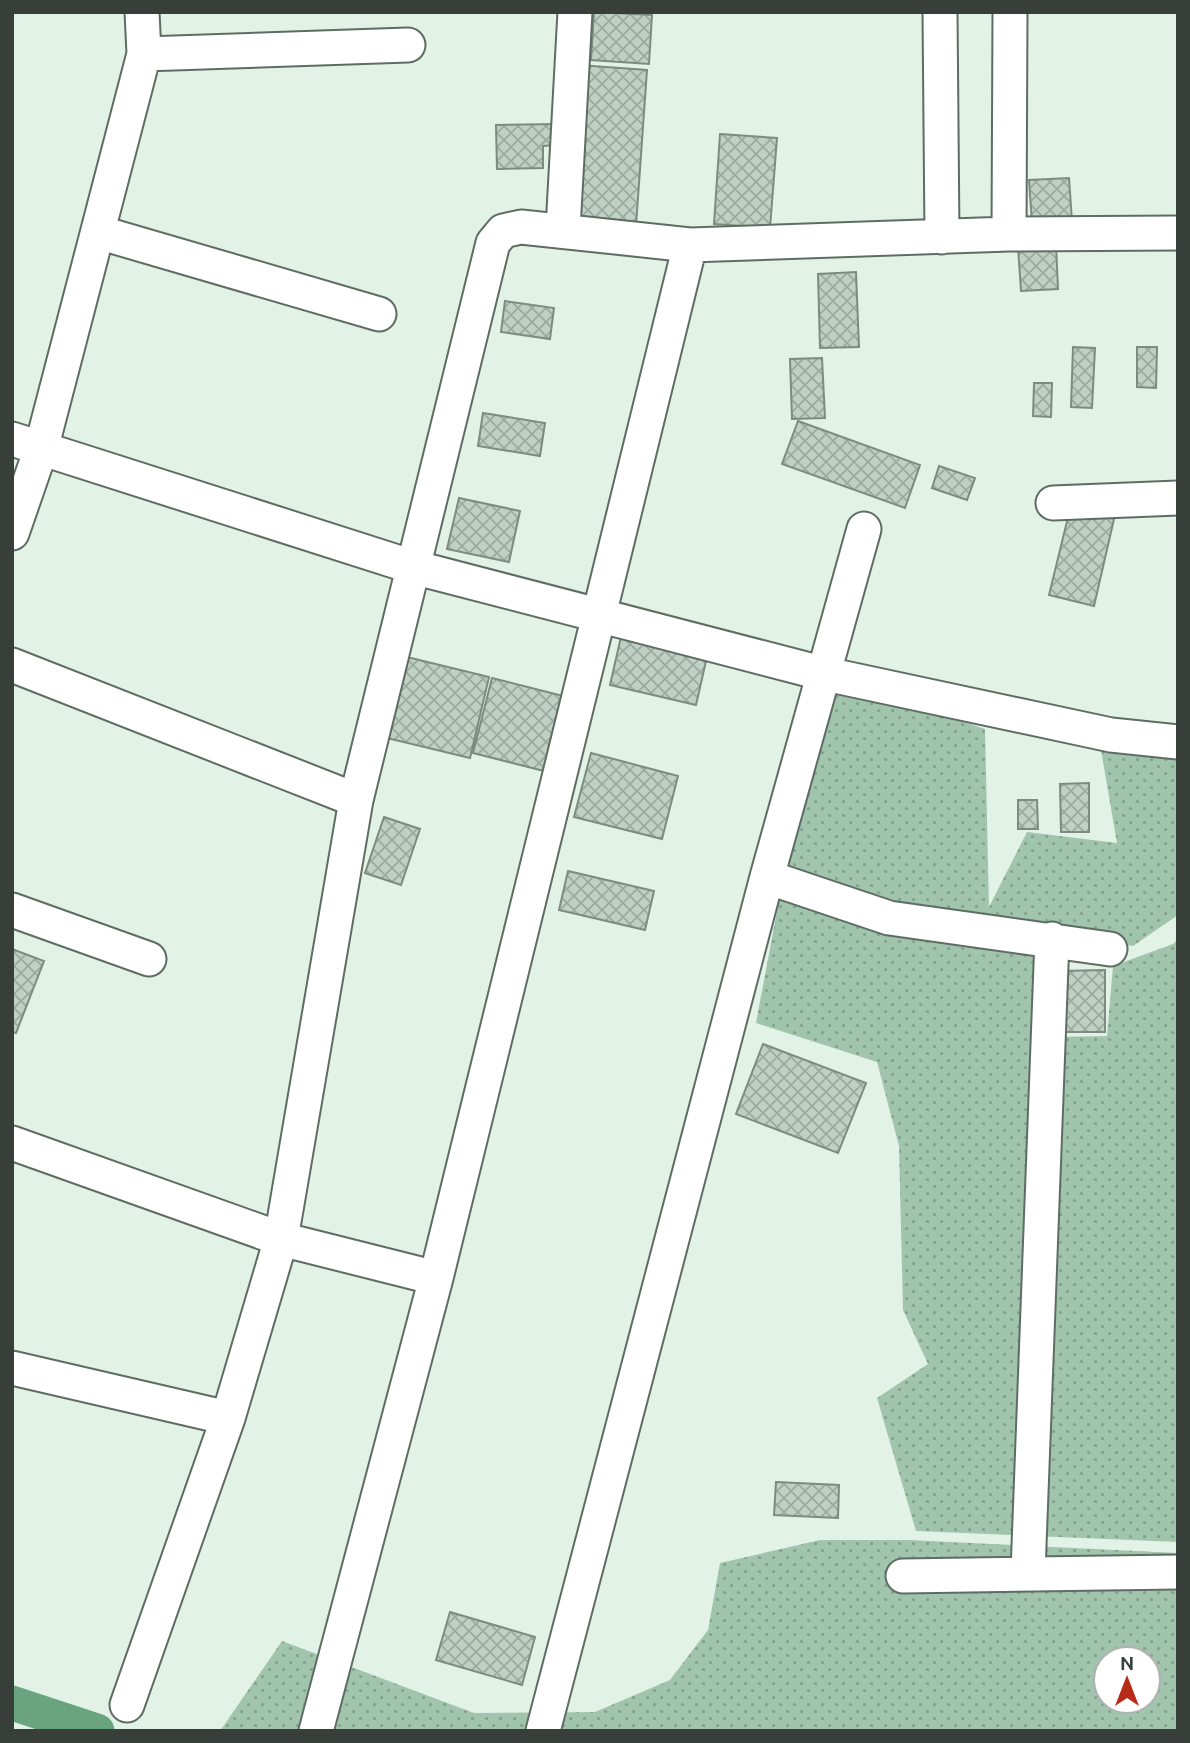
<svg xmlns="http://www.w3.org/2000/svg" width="1190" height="1743" font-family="Ubuntu,sans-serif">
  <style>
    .grass { fill: url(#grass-dots); fill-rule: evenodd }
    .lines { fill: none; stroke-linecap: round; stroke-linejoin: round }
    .canal { stroke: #6aa47f; stroke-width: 35 }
    .building { fill: url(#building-cross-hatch); stroke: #7d8c81; stroke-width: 2 }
    .minor-casing { stroke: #5e6d63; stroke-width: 37 }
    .minor { stroke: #fff; stroke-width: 33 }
  </style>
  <defs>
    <pattern id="grass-dots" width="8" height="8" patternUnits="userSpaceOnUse" patternTransform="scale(1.75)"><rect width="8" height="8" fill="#a1c4ac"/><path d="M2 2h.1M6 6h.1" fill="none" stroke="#84a18d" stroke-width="1.8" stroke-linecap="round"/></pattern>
    <pattern id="building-cross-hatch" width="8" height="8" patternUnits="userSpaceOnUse" patternTransform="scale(1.75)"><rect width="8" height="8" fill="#bfd0c4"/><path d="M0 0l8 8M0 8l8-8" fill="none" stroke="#9caaa0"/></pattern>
  </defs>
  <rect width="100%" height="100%" fill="#e2f2e7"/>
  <path class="grass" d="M 834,679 L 985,729 L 989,907 L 1027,832 L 1117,843 L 1100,744 L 1178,758 L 1178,915 L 1133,946 L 881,908 L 795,876 L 782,855 Z
    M 780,895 L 1051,947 L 1052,1037 L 1107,1036 L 1113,966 L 1173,944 L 1178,939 L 1178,1542 L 916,1531 L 877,1398 L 928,1364 L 903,1310 L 899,1146 L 877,1062 L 756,1023 Z
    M 820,1540 L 909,1540 L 1178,1553 L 1178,1731 L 220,1731 L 282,1641 L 474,1713 L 595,1712 L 670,1680 L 708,1630 L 720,1563 ZM 1106,1659 L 1148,1659 L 1148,1701 L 1106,1701 Z"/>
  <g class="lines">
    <path class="canal" d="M 12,1703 L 97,1731"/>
  </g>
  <path class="building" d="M 594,12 L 652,15 L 649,64 L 591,60 Z
    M 579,65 L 647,70 L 636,226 L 568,221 Z
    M 557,124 L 557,145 L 543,146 L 543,168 L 497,169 L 496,125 Z
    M 720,134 L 777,138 L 770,228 L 714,224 Z
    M 1069,178 L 1072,221 L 1032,223 L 1029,180 Z
    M 1056,244 L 1058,289 L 1021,291 L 1018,247 Z
    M 856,272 L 859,347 L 820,348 L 818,274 Z
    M 505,301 L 554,308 L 550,339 L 501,332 Z
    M 1073,347 L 1095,348 L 1092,408 L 1071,407 Z
    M 1137,347 L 1157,347 L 1156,388 L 1137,387 Z
    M 822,358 L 825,418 L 792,419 L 790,359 Z
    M 1034,383 L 1052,383 L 1051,417 L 1033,416 Z
    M 483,413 L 545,423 L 540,456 L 478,446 Z
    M 798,421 L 920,465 L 905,508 L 782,464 Z
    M 939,466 L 975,478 L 967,500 L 932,488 Z
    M 459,498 L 520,511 L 509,562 L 447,549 Z
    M 1070,509 L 1114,519 L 1094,606 L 1049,595 Z
    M 623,628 L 709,648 L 696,705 L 610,685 Z
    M 407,657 L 489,677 L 470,758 L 387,738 Z
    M 492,678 L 567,697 L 548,772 L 473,753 Z
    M 591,753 L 678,776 L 662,839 L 574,817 Z
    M 1089,783 L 1089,832 L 1061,832 L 1060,784 Z
    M 1018,800 L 1037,800 L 1038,829 L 1018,829 Z
    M 384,817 L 420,829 L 401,885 L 365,873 Z
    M 568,871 L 654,891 L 645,930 L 559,910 Z
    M 12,949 L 44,961 L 16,1033 L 12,1032 Z
    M 1105,970 L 1105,1032 L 1060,1032 L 1060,971 Z
    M 763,1044 L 866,1083 L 838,1153 L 736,1114 Z
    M 776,1482 L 839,1485 L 838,1518 L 774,1515 Z
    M 450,1612 L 535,1637 L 522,1685 L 436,1660 Z"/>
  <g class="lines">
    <g class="minor-casing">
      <path id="minor" d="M 940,12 L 942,237
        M 144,54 L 408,45
        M 563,229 L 575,12
        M 98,232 L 379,314
        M 1009,234 L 1010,12
        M 12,439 L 413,567 L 821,673 L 1111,735 L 1178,742
        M 1053,503 L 1178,498
        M 12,533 L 41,449 L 144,54 L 142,12
        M 12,665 L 356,800 L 493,243 L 503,231 L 521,227 L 690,245 L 1009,234 L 1178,233
        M 767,877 L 889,918 L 1110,949
        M 12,910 L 149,959
        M 12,1143 L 281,1239 L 356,800
        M 12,1368 L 228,1418
        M 1028,1572 L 1052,939
        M 903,1576 L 1178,1572
        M 127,1705 L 228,1418 L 281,1239 L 436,1278 L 690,245
        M 316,1731 L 436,1278
        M 543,1731 L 767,877 L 864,529"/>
    </g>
    <use href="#minor" class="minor"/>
  </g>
  <rect width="1190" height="1743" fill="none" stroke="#383e3a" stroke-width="28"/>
  <g transform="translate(1127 1680)"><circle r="33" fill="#ffffff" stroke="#afb2b0" stroke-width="2"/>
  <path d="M0-5L12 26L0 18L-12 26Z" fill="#b82b19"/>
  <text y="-10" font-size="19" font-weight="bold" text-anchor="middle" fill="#383e3a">N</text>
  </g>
</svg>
